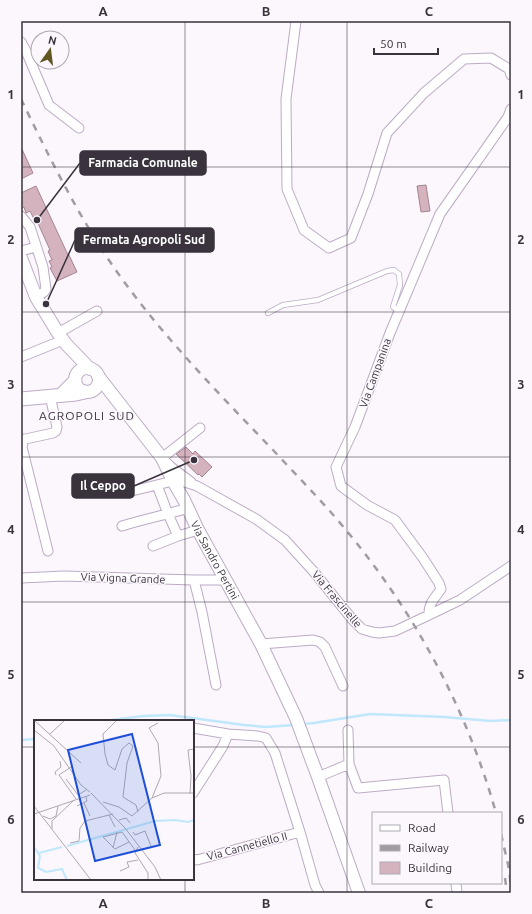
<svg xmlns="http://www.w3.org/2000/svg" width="532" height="914" font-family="Ubuntu,sans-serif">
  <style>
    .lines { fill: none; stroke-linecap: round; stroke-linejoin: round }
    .stream { stroke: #c0e7fb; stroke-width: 2.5 }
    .building { fill: #d4b2be; stroke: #a58591 }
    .service-casing { stroke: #bdabc6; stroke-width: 6 }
    .minor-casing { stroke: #bdabc6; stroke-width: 11 }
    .tertiary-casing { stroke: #bdabc6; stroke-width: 14 }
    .secondary-casing { stroke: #bdabc6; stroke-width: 15 }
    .service { stroke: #fff; stroke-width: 4.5 }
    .minor { stroke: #fff; stroke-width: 9 }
    .tertiary { stroke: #fff; stroke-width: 12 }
    .secondary { stroke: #fff; stroke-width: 13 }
    .rail { stroke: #a19ca4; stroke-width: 2.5; stroke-dasharray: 7 7; stroke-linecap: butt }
    .grid { fill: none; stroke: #3a333e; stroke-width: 1; stroke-opacity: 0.55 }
    .labels { text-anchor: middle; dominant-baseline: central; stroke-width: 3; stroke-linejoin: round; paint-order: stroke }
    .street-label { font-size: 11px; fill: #3a333e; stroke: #fbf7fd }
    .neighbourhood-label { font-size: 12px; letter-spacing: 1px; fill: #3a333e; stroke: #fbf7fd }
    .inset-river { fill: none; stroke: #c0e7fb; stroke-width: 2 }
    .inset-road { fill: none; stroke: #aea9b1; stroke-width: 1 }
    .view { fill: #1d4ed8; fill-opacity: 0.15; stroke: #1d4ed8; stroke-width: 2 }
    .inset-edge { fill: none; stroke: #3a333e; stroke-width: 2 }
    .leader { fill: none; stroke: #3a333e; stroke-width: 1.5 }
    .callout-dot { fill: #3a333e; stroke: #fbf7fd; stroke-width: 1.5 }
    .callout { fill: #3a333e; stroke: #3a333e; stroke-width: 1.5 }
    .callout-label { font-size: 12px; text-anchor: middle; font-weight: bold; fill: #fff }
    .neatline { fill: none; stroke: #3a333e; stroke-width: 1.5 }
    .grid-label { font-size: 13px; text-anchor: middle; font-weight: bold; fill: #3a333e }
  </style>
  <rect width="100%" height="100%" fill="#fbf7fd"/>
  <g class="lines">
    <path class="stream" d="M 104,721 L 143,716 L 170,715 L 244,725 L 266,727 L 294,725
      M 303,724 L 314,723 L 370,714 L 444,717 L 491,721 L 511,720
      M 21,740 L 35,739"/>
  </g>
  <path class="building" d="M 21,147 L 33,173 L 21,179 Z
    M 426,185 L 430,211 L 421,212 L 417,186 Z
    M 36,186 L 68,255 L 69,255 L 77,272 L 57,281 L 50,268 L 52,267 L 49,261 L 52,260 L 48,251 L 50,250 L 36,219 L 34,219 L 30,211 L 26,213 L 24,207 L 21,209 L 21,193 Z
    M 186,447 L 193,454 L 195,451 L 212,467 L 202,477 L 199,474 L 198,475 L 176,454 Z"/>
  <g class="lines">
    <g class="service-casing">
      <path id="service" d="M 268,313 L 283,305 L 318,300 L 387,271 L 394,270 L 399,274 L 400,285 L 393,307 L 399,311"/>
    </g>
    <g class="minor-casing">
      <path id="minor" d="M 296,21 L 286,99 L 287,189 L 304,230 L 329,248 L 351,238 L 368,194 L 387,133 L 424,93 L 464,59 L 491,58 L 509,69 L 511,75
        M 21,42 L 26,51 L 49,105 L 79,128
        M 21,216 L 30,227 L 43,267 L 46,289 L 44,292 L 36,297
        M 21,251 L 36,247
        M 58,333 L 97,311
        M 21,357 L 63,340
        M 24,439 L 22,447 L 48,551
        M 21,440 L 53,433 L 56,431 L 57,427 L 50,396
        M 191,482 L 171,467 L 162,458 L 200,428
        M 157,485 L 168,514 L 178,536
        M 132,491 L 173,481 L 185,482 L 197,486 L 256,519 L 285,540 L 314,572 L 352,619 L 362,629 L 372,632 L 379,633 L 395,631 L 429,615 L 460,600 L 511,566
        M 122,526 C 144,519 166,515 188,508
        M 153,546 L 178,536 L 198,530
        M 21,578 L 64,576 L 194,580 L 226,580
        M 194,580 L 202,612 L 216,685
        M 429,615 C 428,604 435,598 441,589 L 439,583 L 423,558 L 395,520 L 367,505 L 341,486 L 336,467 L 355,427 L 390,333 L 440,214 L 508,117 L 511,109
        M 261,644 L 313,640 L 320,642 L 325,647 L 343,686
        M 193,728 L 228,734 L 258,736 L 266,738 L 275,753 L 300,832 L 315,885 L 319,893
        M 349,764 L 358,788 L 444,780 L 448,813
        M 318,777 L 349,764 L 348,730
        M 193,793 L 223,746 L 228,734
        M 193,859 L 197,860 L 300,832
        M 456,883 L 457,893"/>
    </g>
    <g class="tertiary-casing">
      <g id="tertiary">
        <path d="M 21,258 L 36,297 L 58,333 L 66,344 L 90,369"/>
        <circle cx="87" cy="380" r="12"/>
        <path id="s1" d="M 98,376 L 162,458 L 173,481 L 184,500 L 198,530 L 261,644 L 296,718 L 318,777 L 359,893"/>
      </g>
    </g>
    <g class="secondary-casing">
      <path id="secondary" d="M 61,395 L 75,381
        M 21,399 L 76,394 L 85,392"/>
    </g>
    <use href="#service" class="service"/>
    <use href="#minor" class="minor"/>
    <use href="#tertiary" class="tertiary"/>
    <use href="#secondary" class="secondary"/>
    <path class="rail" d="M 21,99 C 53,165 86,232 131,291 C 174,348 224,399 273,450 C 298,477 323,502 346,530 C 415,613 467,709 496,813
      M 501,834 L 508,864 L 511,884
      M 505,878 L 507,893"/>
  </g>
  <path class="grid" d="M 185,21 L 185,721M 347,21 L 347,893M 21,167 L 511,167M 21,312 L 511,312M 21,457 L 511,457M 21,602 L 511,602M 21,747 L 35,747M 193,747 L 511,747M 185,879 L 185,893"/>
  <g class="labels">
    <g class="street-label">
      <text transform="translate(375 373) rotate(-70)">Via Campanina</text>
      <text stroke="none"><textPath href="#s1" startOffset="219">Via Sandro Pertini</textPath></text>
      <text transform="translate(123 578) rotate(2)">Via Vigna Grande</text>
      <text transform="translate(337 599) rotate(50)">Via Frascinelle</text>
      <text transform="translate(247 846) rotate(-15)">Via Cannetiello II</text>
    </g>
    <g class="neighbourhood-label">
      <text x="87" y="415">AGROPOLI SUD</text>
    </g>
  </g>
  <g transform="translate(34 720)">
    <rect width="160" height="160" fill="#fbf7fd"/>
    <path class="inset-river" d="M 33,126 L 121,101 L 141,100 L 154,102 L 160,100M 0,127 L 6,136 L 4,148 L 12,152 L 28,149 L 33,160M 5,133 L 28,127"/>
    <path class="inset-road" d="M 0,0 L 47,43M 83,0 L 69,14 L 71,34 L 74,45 L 81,50 L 88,29 L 95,23 L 99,26 L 93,43 L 89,77 L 102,85 L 104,92M 0,10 L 20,26 L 47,65 L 56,72M 16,14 L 31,0M 37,47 L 25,55 L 42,79M 22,55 L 21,52 L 27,47 L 26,41M 32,59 L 44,75 L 52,70M 57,73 L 91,108 L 121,147 L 127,160M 156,74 L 157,56 L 154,30 L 160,29M 118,78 L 127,56 L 124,23 L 115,8 L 124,3M 69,82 L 85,87 L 98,96 L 118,78 L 130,73 L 160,73M 50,83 L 56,96M 0,86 L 57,160M 43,86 L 53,81 L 52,77M 0,94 L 56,75M 75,95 L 81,107M 9,96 L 16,99 L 22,96 L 24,86M 85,100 L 92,98 L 96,103M 18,109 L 18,101 L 39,81M 99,112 L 101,115 L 111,111 L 117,126M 95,122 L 81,129 L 69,117 L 88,112 L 101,130M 36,123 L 45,121 L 46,108 L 51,101 L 79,94M 104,127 L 101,133 L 114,153 L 114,160M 79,128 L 83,112M 86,151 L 95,147 L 93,142 L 104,140"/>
    <path class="view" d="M 98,14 L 126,125 L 61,141 L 34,30 Z"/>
    <rect width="160" height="160" class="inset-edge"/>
  </g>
  <path class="leader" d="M37 220L80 163M46 304L75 240M194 460L134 486"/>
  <g class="callout-dot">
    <circle cx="37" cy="220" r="4"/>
    <circle cx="46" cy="304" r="4"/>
    <circle cx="194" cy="460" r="4"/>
  </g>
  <g class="callout">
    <rect x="80" y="151" width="126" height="24" rx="4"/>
    <rect x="75" y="228" width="139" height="24" rx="4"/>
    <rect x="72" y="474" width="62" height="24" rx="4"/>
  </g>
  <g class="callout-label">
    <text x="143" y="167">Farmacia Comunale</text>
    <text x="144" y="244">Fermata Agropoli Sud</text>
    <text x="103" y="490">Il Ceppo</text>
  </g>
  <rect width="532" height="914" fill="none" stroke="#fbf7fd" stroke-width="44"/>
  <rect x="372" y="812" width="130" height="72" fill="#fbf7fd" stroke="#aea9b1"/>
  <rect x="380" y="825" width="20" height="6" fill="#ffffff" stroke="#aea9b1"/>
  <text x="408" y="832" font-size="12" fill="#3a333e">Road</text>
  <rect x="380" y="845" width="20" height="6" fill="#a19ca4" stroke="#aea9b1"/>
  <text x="408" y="852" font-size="12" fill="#3a333e">Railway</text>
  <rect x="380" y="862" width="20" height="12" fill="#d4b2be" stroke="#aea9b1"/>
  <text x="408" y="872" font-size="12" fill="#3a333e">Building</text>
  <g transform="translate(50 50) rotate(14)"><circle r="19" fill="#fbf7fd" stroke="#aea9b1"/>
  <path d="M0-3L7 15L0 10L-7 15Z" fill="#5f5622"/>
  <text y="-6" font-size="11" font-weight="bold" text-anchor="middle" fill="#3a333e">N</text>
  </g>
  <path d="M374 48v6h64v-6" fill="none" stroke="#3a333e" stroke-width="2"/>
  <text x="380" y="48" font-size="12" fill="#3a333e" stroke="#fbf7fd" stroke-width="3" paint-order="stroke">50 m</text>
  <rect x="22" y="22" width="488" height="870" class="neatline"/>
  <g class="grid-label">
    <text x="103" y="16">A</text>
    <text x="266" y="16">B</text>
    <text x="429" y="16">C</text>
    <text x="11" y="99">1</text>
    <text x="521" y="99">1</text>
    <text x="11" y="244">2</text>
    <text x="521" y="244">2</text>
    <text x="11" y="389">3</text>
    <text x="521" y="389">3</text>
    <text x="11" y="534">4</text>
    <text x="521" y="534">4</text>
    <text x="11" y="679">5</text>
    <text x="521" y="679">5</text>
    <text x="11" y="824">6</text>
    <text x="521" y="824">6</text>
    <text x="103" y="908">A</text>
    <text x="266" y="908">B</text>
    <text x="429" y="908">C</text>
  </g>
</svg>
